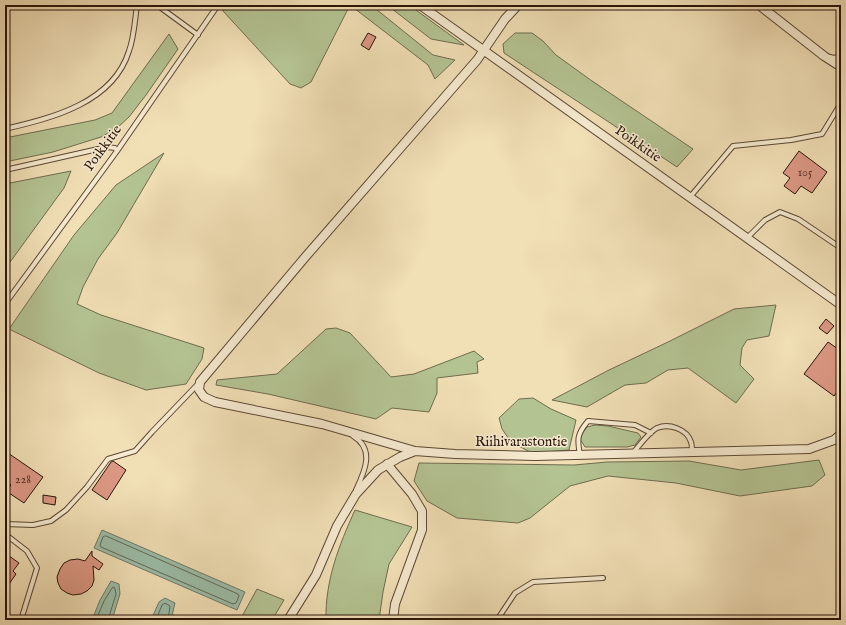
<svg xmlns="http://www.w3.org/2000/svg" width="846" height="625" font-family="'IM FELL English',serif">
  <style>
    .green { fill: #b4c392; stroke: #6f6c4e }
    .water { fill: #9cbda8; stroke: #6e7a68 }
    .lines { fill: none; stroke-linecap: round; stroke-linejoin: round }
    .shore { stroke: #636958; stroke-width: 1 }
    .building { fill: #dc9884; stroke: #2a1509 }
    .service-casing { stroke: #5c4834; stroke-width: 6 }
    .minor-casing { stroke: #5c4834; stroke-width: 10 }
    .service { stroke: #f6ead0; stroke-width: 4 }
    .minor { stroke: #f6ead0; stroke-width: 8 }
    .labels { text-anchor: middle; dominant-baseline: central; stroke-width: 3; stroke-linejoin: round; paint-order: stroke }
    .number-label { font-size: 12px; fill: #563628 }
    .street-label { font-size: 14px; fill: #2a1509; stroke: #f6ead0 }
  </style>
  <rect width="100%" height="100%" fill="#f1dfb6"/>
  <filter id="stains"><feTurbulence type="fractalNoise" baseFrequency=".005" numOctaves="4"/><feColorMatrix values="0 0 0 0 .2 0 0 0 0 .09 0 0 0 0 .02 0 0 0 .5 -.17"/></filter>
  <radialGradient id="worn" r=".72"><stop offset=".6" stop-color="#630" stop-opacity="0"/><stop offset="1" stop-color="#630" stop-opacity=".3"/></radialGradient>
  <path class="green" d="M 227,5 L 371,5 L 433,55 L 455,60 L 435,79 L 428,65 L 350,5 L 311,82 L 301,88 L 290,84 L 223,11 Z
    M 387,5 L 409,5 L 464,45 L 431,39 Z
    M 515,33 L 532,33 L 543,41 L 556,55 L 592,81 L 693,149 L 677,167 L 504,53 L 503,44 Z
    M 169,34 L 178,49 L 146,95 L 129,117 L 117,128 L 101,137 L 53,152 L 5,162 L 5,138 L 95,120 L 112,113 Z
    M 164,153 L 117,233 L 98,259 L 83,287 L 77,304 L 101,315 L 204,348 L 202,359 L 186,384 L 146,390 L 99,373 L 9,329 L 74,235 L 116,185 Z
    M 71,171 L 64,188 L 5,269 L 5,184 Z
    M 776,305 L 769,336 L 747,340 L 742,348 L 740,365 L 754,379 L 736,403 L 688,368 L 668,370 L 646,383 L 625,385 L 587,407 L 552,400 L 609,370 L 668,342 L 734,309 Z
    M 336,328 L 350,333 L 391,377 L 414,374 L 474,351 L 484,359 L 477,362 L 478,373 L 437,378 L 437,393 L 429,412 L 392,408 L 376,419 L 268,394 L 216,385 L 217,380 L 277,374 L 326,329 Z
    M 533,398 L 551,409 L 576,420 L 569,450 L 532,453 L 511,442 L 502,429 L 499,418 L 519,399 Z
    M 595,425 L 608,426 L 638,433 L 641,437 L 635,445 L 627,447 L 585,447 L 580,439 L 581,435 L 587,427 Z
    M 819,460 L 825,475 L 812,486 L 740,496 L 676,483 L 608,476 L 570,486 L 530,518 L 518,523 L 457,518 L 427,501 L 414,481 L 419,463 L 574,465 L 607,462 L 689,461 L 741,470 Z
    M 355,510 L 412,527 L 389,564 L 383,592 L 379,620 L 326,620 C 325,581 339,545 355,510 Z
    M 257,589 L 284,600 L 272,620 L 240,620 Z"/>
  <path class="water" d="M 102,530 L 245,592 L 237,610 L 94,548 Z
    M 111,581 L 119,584 L 120,594 L 112,620 L 92,620 L 100,600 Z
    M 165,598 L 175,603 L 171,620 L 151,620 L 159,602 Z"/>
  <g class="lines">
    <path class="shore" d="M 106,536 L 238,594 L 239,596 L 236,603 L 233,604 L 101,547 L 100,545 L 103,537 Z
      M 96,620 L 104,601 L 112,588 L 114,587 L 115,589 L 116,594 L 108,620
      M 156,620 L 162,605 L 165,603 L 170,606 L 168,620"/>
  </g>
  <path class="building" d="M 368,33 L 376,37 L 369,50 L 361,45 Z
    M 799,151 L 827,172 L 812,193 L 801,186 L 795,194 L 784,186 L 790,178 L 783,173 Z
    M 826,319 L 834,326 L 827,334 L 819,328 Z
    M 828,342 L 841,351 L 841,386 L 834,396 L 804,374 Z
    M 5,451 L 43,477 L 24,503 L 6,491 L 11,485 L 5,481 Z
    M 113,461 L 126,470 L 107,500 L 92,490 L 111,462 Z
    M 43,495 L 56,497 L 55,505 L 43,503 Z
    M 92,551 L 92,556 L 103,564 L 99,570 L 93,566 L 94,580 L 92,586 L 87,591 L 81,594 L 73,595 L 67,593 L 61,589 L 58,583 L 57,577 L 60,569 L 64,563 L 70,560 L 78,559 L 85,561 Z
    M 5,553 L 19,563 L 13,571 L 16,574 L 5,590 Z"/>
  <g class="lines">
    <g class="service-casing">
      <path id="service" d="M 157,5 L 198,35
        M 830,57 L 834,58 L 841,56
        M 5,129 C 52,118 113,103 129,51 C 134,38 135,19 137,5
        M 5,170 L 107,147 L 115,148 L 117,151
        M 690,197 L 733,146 L 791,140 L 822,134 L 841,103
        M 747,238 L 765,220 L 780,212 L 798,219 L 841,248
        M 5,304 L 117,151 L 218,5
        M 353,436 C 375,449 365,471 356,490
        M 633,453 C 638,447 649,432 657,428 C 669,423 687,429 691,442 C 692,445 692,449 692,452
        M 580,455 C 577,439 577,434 588,421 L 635,425 L 651,433
        M 5,524 L 33,525 L 51,521 L 66,510 L 87,487 L 108,459 L 135,451 L 152,432 L 198,384
        M 5,534 L 27,551 L 37,568 L 21,620
        M 500,620 L 499,617 L 515,593 L 533,582 L 603,578"/>
    </g>
    <g class="minor-casing">
      <path id="minor" d="M 420,5 L 841,305
        M 759,5 L 824,56 L 841,67
        M 415,451 L 322,424 L 215,402 L 204,397 L 199,390 L 200,382 L 307,255 L 477,60 L 505,19 L 518,5
        M 387,464 L 412,494 L 422,511 L 422,530 L 395,604 L 393,620
        M 288,620 L 316,575 L 337,526 L 356,494 L 378,470 L 400,457 L 415,451 L 455,454 L 535,456 L 809,449 L 834,440 L 841,434"/>
    </g>
    <use href="#service" class="service"/>
    <use href="#minor" class="minor"/>
  </g>
  <g class="labels">
    <g class="number-label">
      <text x="805" y="172">105</text>
      <text x="23" y="479">228</text>
    </g>
    <g class="street-label">
      <text transform="translate(638 144) rotate(35)">Poikkitie</text>
      <text transform="translate(103 148) rotate(-54)">Poikkitie</text>
      <text x="521" y="442">Riihivarastontie</text>
    </g>
  </g>
  <rect width="846" height="625" fill="none" stroke="#f1dfb6" stroke-width="20"/>
  <rect x="6" y="6" width="834" height="613" fill="none" stroke="#2a1509" stroke-width="2"/>
  <rect x="10" y="10" width="826" height="605" fill="none" stroke="#2a1509"/>
  <rect width="100%" height="100%" filter="url(#stains)"/>
  <rect width="100%" height="100%" fill="url(#worn)"/>
</svg>
